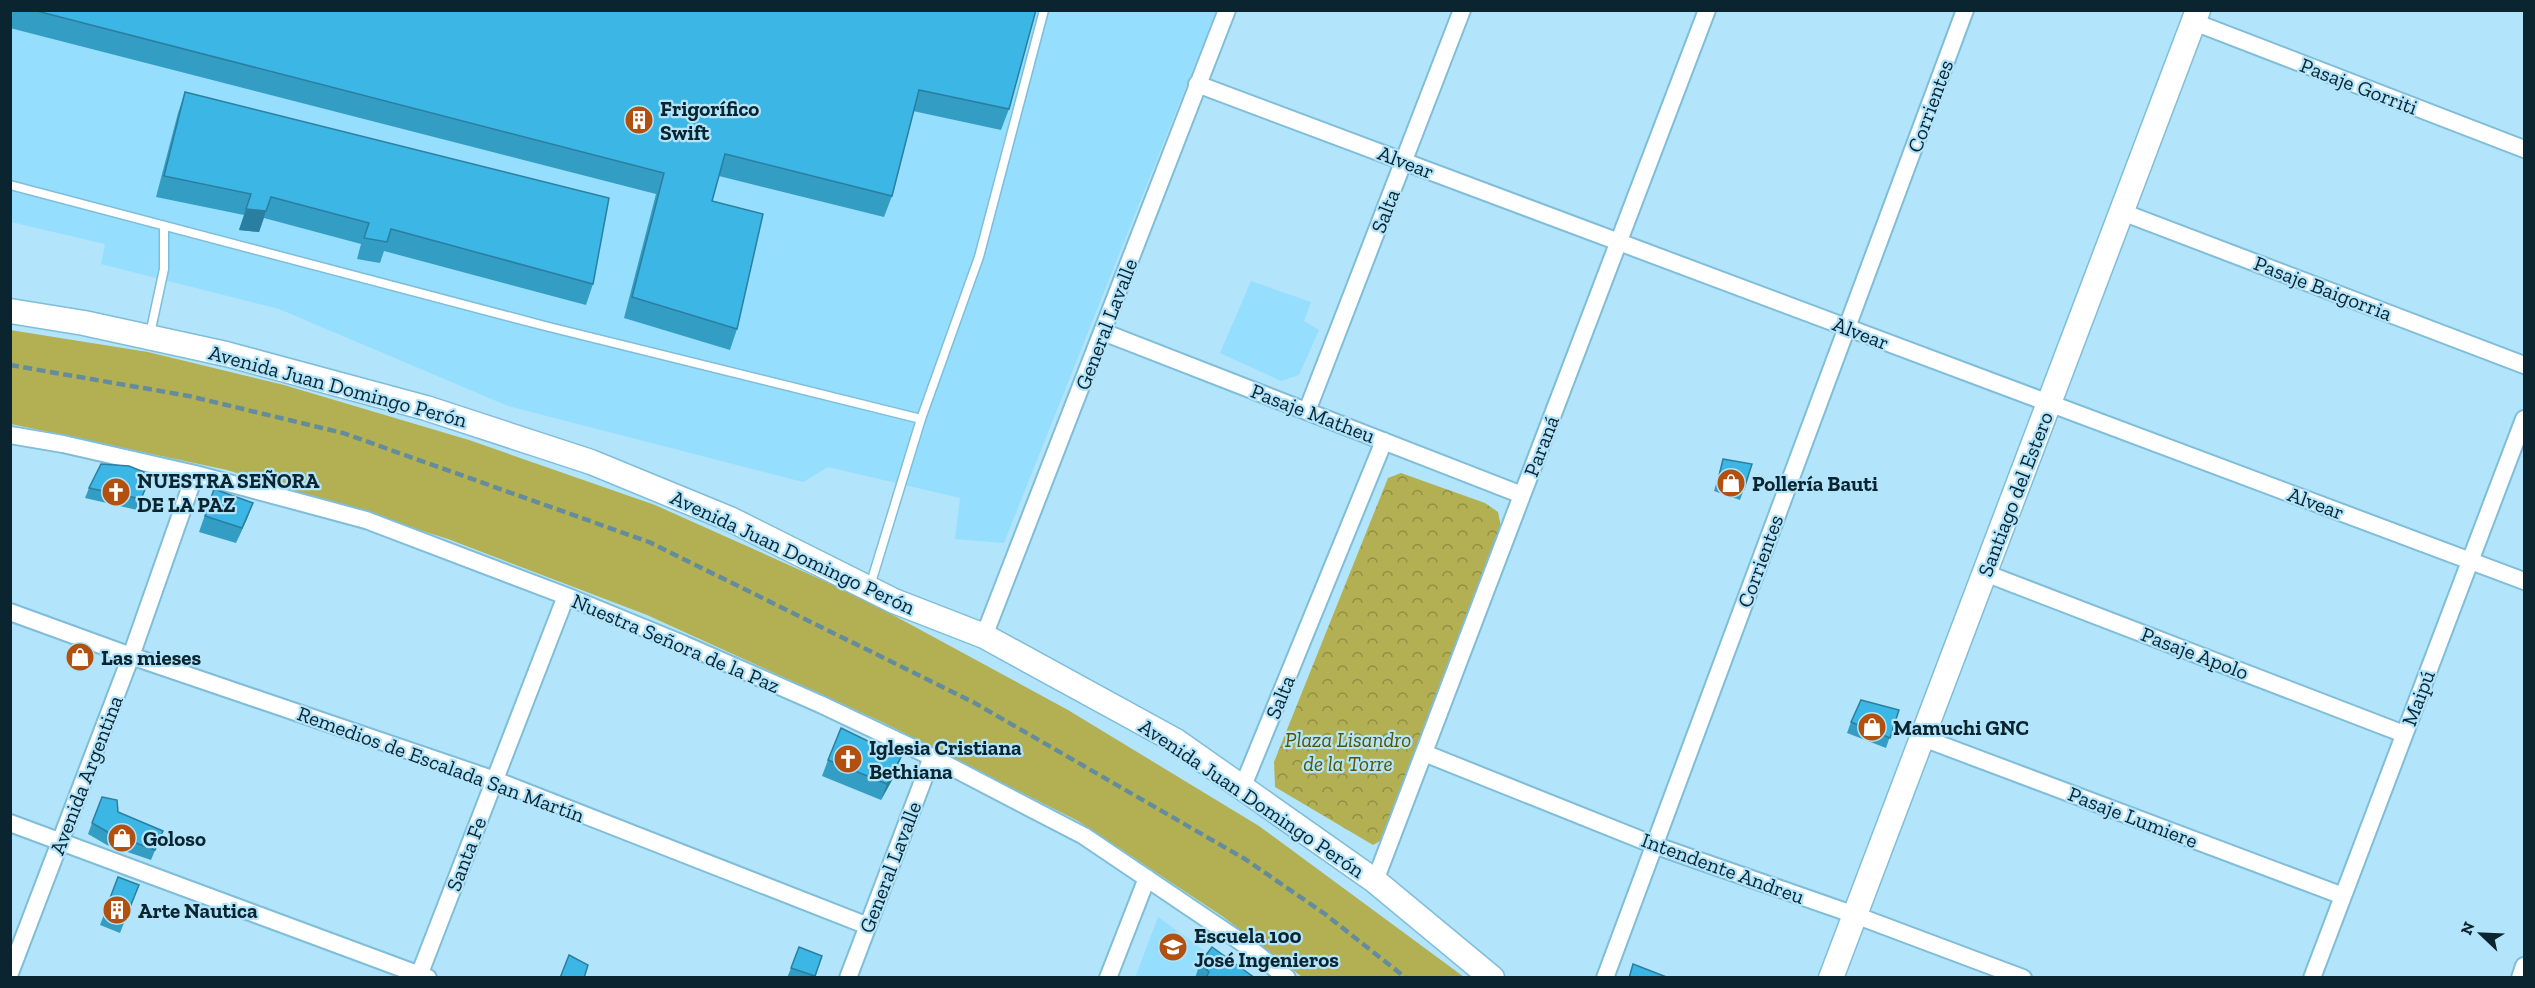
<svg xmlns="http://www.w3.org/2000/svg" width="2535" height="988" font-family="'Zilla Slab',serif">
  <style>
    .built { fill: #95defe }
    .green { fill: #b3b053 }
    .park { fill: url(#park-crowns) }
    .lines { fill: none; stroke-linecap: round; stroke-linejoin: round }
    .lane-casing { stroke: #7fbdd9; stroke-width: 11 }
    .street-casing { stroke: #7fbdd9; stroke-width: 20 }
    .secondary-casing { stroke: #7fbdd9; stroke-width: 27 }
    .lane { stroke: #fff; stroke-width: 8 }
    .street { stroke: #fff; stroke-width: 16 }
    .secondary { stroke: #fff; stroke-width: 24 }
    .rail { stroke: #658c9d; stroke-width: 4.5; stroke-dasharray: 9 4.5; stroke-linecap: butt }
    .wall { fill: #349dc4 }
    .shaded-wall { fill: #2a7fa0 }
    .building { fill: #3cb6e4; stroke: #2a7fa0; stroke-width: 1.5 }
    .labels { text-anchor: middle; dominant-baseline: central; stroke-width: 4.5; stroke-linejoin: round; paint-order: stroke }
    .street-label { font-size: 21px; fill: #0a252f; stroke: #b2e4fb }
    .poi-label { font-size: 21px; font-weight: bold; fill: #0a252f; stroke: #b2e4fb; text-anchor: start }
    .park-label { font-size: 21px; font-style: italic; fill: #565301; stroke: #b2e4fb }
  </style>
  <defs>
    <pattern id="park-crowns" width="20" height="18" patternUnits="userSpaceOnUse" patternTransform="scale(1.5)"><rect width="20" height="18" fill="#b3b053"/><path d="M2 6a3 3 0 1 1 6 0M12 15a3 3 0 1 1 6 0" fill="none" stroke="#908f45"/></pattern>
  </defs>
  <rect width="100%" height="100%" fill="#b2e4fb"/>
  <path class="built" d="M 11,11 L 1216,11 L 1004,543 L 955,539 L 960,498 L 828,467 L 803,482 L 508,406 L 279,309 L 101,264 L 105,244 L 11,222 Z
    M 1251,281 L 1311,302 L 1304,321 L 1319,330 L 1299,375 L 1281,381 L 1220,353 Z
    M 1158,917 L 1241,977 L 1135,978 Z"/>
  <path class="green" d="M 10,330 L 148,352 L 284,385 L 469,440 L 655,505 L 858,596 L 1068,710 L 1259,826 L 1464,977 L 1302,977 L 1222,916 L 1078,821 L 884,723 L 647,615 L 448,539 L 227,470 L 11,424 Z"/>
  <path class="park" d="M 1401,473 L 1485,503 L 1498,512 L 1501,527 L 1385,838 L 1373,845 L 1275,787 L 1274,762 L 1388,478 Z"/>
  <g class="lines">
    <g class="lane-casing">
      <path id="lane" d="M 10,185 L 545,326 L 921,419
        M 150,334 L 164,269 L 164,226
        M 870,586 L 921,419 L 979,257 L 1044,10"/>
    </g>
    <g class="street-casing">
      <path id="street" d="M 2194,22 L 2524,149
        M 1197,84 L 2524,581
        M 2122,212 L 2524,365
        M 1103,332 L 1522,495
        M 1307,411 L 1462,10
        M 10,435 L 63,444 L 195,474 L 366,520 L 566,596 L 683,644 L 820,704 L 932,757 L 1084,836 L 1247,946 L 1287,978
        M 1985,573 L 2404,734
        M 10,612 L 131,656 L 495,780 L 868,926
        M 984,636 L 1227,10
        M 1923,738 L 2343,896
        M 1424,753 L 1654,845 L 1855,915 L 2023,978
        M 1243,786 L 1384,441
        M 10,823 L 428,978
        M 1375,881 L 1707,10
        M 10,973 L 131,656 L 195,474
        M 418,978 L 566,596
        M 848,978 L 932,757
        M 1108,978 L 1147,878
        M 1605,978 L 1965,10
        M 2312,978 L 2524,419
        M 2520,978 L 2524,966"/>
    </g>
    <g class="secondary-casing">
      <path id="secondary" d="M 10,311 L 84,323 L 226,354 L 426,408 L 591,462 L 730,519 L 894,601 L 984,636 L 1176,741 L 1375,881 L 1492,978
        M 1831,978 L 2198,10"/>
    </g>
    <use href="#lane" class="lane"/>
    <use href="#street" class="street"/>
    <use href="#secondary" class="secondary"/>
    <path class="rail" d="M 10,365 L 189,396 L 343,433 L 649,542 L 973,702 L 1245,859 L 1325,914 L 1406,978"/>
  </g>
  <path class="wall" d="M 10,10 L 1036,10 L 1009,109 L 1001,130 L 913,111 L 892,196 L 884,217 L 719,176 L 712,201 L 737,329 L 730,350 L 624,318 L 656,194 L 10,28 Z
    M 185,92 L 593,284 L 586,305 L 384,251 L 380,263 L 357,259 L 361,244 L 264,218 L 259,232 L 239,230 L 244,215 L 156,197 L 178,113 Z
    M 1723,459 L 1744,489 L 1740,500 L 1714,491 Z
    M 147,486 L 137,510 L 85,498 L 89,488 Z
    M 214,489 L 253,503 L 236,543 L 199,532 Z
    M 1899,710 L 1886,748 L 1847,733 L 1851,722 Z
    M 828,760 L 896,773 L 881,800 L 822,776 Z
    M 118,812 L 163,831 L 151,860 L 107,845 L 88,834 L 92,823 Z
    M 118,877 L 139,885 L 120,933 L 100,925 Z
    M 822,956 L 815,978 L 787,978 L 791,968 Z
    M 1200,963 L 1255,978 L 1195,978 Z"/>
  <path class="shaded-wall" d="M 246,209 L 266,211 L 259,232 L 239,230 Z
    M 253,503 L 247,519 L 236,543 L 242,528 Z
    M 901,757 L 896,773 L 881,800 L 887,784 Z"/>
  <path class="building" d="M 33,10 L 1036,10 L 1009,109 L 919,90 L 892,196 L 725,154 L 712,201 L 763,214 L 737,329 L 632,297 L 664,173 Z
    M 185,92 L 609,198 L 593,284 L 391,229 L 387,242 L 364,238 L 369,223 L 271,197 L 266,211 L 246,209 L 251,194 L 164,176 Z
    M 1723,459 L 1752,464 L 1744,489 L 1718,480 Z
    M 101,464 L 129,466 L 151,475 L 141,499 L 89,488 Z
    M 214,489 L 253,503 L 242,528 L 205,516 Z
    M 1861,700 L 1899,710 L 1890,738 L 1851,722 Z
    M 841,728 L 901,757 L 887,784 L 828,760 Z
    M 102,797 L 117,800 L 118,812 L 163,831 L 155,850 L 111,834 L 92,823 Z
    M 118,877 L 139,885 L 124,922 L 104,914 Z
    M 799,947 L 822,956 L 815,976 L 791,968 Z
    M 1212,947 L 1255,978 L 1206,978 L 1209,972 L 1200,963 Z
    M 569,955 L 588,965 L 584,978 L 560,978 Z
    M 1633,964 L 1669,978 L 1629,978 Z"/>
  <defs>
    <g id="building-disc" transform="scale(1.5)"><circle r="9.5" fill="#b1500f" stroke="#b2e4fb"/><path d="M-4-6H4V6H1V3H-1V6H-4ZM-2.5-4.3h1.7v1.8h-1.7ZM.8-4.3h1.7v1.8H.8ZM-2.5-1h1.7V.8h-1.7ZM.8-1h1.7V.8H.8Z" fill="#fff"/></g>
    <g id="shop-disc" transform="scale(1.5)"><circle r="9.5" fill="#b1500f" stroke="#b2e4fb"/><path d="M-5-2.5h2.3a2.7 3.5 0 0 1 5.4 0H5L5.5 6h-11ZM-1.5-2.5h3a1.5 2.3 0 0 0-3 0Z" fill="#fff"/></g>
    <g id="church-disc" transform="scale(1.5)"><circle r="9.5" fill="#b1500f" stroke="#b2e4fb"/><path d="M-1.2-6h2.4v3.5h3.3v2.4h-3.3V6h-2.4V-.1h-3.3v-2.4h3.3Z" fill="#fff"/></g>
    <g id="school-disc" transform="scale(1.5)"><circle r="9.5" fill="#b1500f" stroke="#b2e4fb"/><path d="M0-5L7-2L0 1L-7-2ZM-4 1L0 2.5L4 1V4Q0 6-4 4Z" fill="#fff"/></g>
  </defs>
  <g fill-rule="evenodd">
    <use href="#building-disc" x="639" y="120"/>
    <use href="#shop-disc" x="1731" y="483"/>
    <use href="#church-disc" x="116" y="492"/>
    <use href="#shop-disc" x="80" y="657"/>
    <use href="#shop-disc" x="1872" y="727"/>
    <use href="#church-disc" x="848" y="759"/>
    <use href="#shop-disc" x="122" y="838"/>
    <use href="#building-disc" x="117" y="910"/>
    <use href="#school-disc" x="1173" y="947"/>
  </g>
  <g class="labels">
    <g class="street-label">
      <text transform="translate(2359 86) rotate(21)">Pasaje Gorriti</text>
      <text transform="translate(1930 106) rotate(-70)">Corrientes</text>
      <text transform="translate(1406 162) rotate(21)">Alvear</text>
      <text transform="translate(1385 211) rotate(-69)">Salta</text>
      <text transform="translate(2323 288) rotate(21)">Pasaje Baigorria</text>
      <text transform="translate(1106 324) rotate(-69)">General Lavalle</text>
      <text transform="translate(1861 333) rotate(21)">Alvear</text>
      <text transform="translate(338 386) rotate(15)">Avenida Juan Domingo Perón</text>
      <text transform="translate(1313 413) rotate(21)">Pasaje Matheu</text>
      <text transform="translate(1541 446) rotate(-69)">Paraná</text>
      <text transform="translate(2015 494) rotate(-69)">Santiago del Estero</text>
      <text transform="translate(2316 503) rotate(20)">Alvear</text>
      <text transform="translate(793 552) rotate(25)">Avenida Juan Domingo Perón</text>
      <text transform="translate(1760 561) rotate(-70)">Corrientes</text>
      <text transform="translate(676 643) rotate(23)">Nuestra Señora de la Paz</text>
      <text transform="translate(2195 653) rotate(21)">Pasaje Apolo</text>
      <text transform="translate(1280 697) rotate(-68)">Salta</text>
      <text transform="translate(2418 698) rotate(-69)">Maipú</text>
      <text transform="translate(441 764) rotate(20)">Remedios de Escalada San Martín</text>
      <text transform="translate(86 775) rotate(-69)">Avenida Argentina</text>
      <text transform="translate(1252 798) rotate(34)">Avenida Juan Domingo Perón</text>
      <text transform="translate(2133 817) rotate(21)">Pasaje Lumiere</text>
      <text transform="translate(466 854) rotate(-69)">Santa Fe</text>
      <text transform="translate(890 867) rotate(-69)">General Lavalle</text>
      <text transform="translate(1723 868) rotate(20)">Intendente Andreu</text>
    </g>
    <g class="poi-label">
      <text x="660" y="108">Frigorífico<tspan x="660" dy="24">Swift</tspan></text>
      <text x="137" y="480">NUESTRA SEÑORA<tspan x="137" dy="24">DE LA PAZ</tspan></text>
      <text x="1752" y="483">Pollería Bauti</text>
      <text x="101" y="657">Las mieses</text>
      <text x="1893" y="727">Mamuchi GNC</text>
      <text x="869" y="747">Iglesia Cristiana<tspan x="869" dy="24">Bethiana</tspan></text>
      <text x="143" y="838">Goloso</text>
      <text x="138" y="910">Arte Nautica</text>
      <text x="1194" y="935">Escuela 100<tspan x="1194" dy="24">José Ingenieros</tspan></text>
    </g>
    <g class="park-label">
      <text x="1348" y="739">Plaza Lisandro<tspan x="1348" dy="24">de la Torre</tspan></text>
    </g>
  </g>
  <rect width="2535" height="988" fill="none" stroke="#0a252f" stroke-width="24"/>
  <g transform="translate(2481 934) rotate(293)" stroke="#b2e4fb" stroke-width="4.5" paint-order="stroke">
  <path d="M0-4.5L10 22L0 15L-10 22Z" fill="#0a252f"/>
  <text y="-9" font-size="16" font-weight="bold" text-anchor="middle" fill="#0a252f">N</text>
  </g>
</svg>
